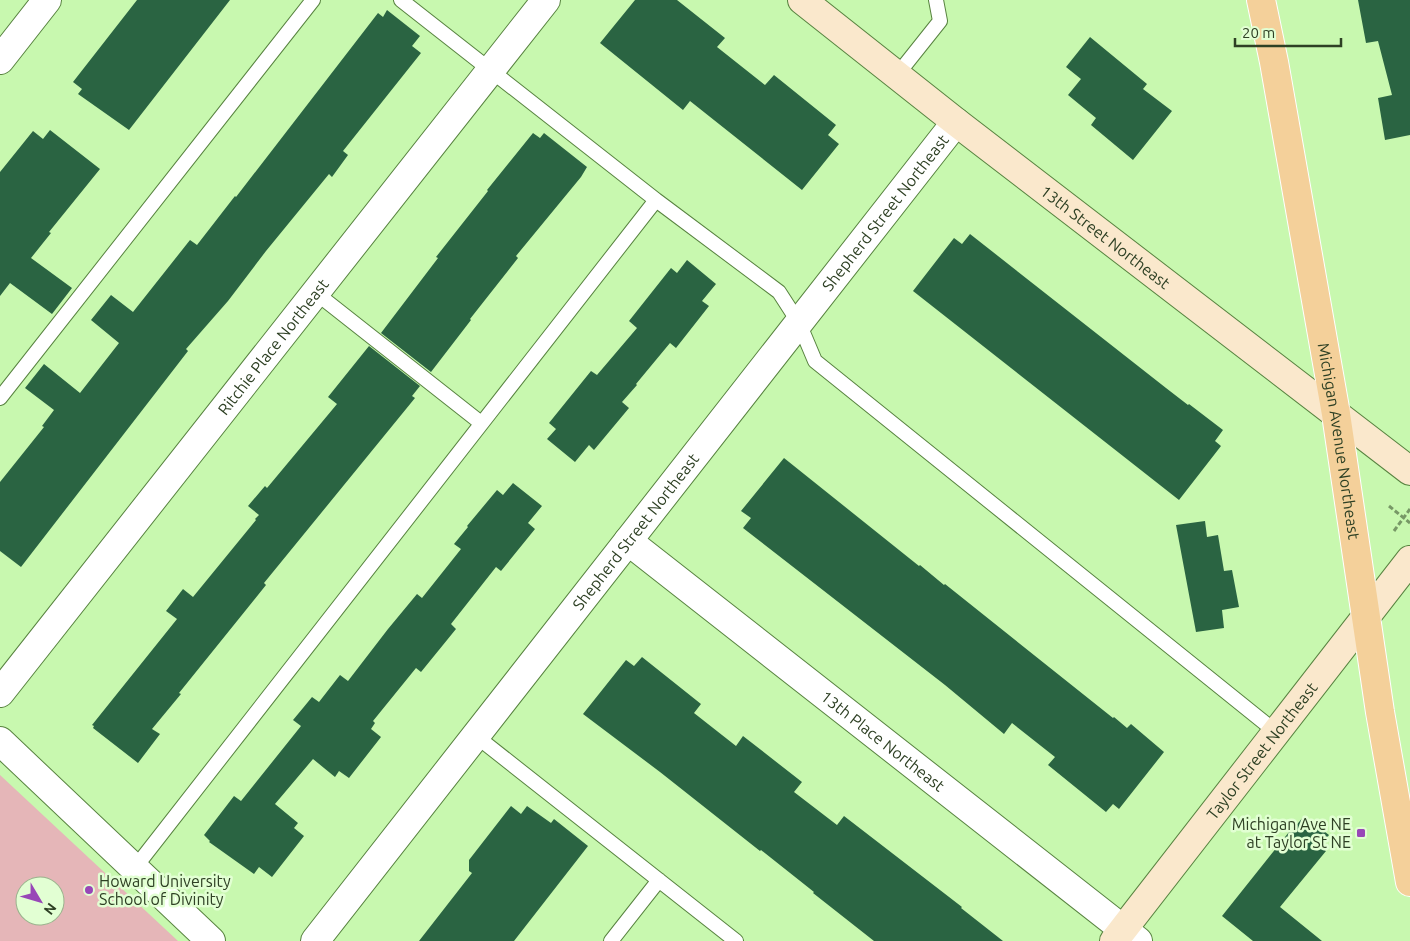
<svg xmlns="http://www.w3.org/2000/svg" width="1410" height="941" font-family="Ubuntu,sans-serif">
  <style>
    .green { fill: #e5b6b8; fill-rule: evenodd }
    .building { fill: #2a6442 }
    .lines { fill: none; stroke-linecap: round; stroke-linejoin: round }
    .lane-casing { stroke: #588340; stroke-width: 16 }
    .street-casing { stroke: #588340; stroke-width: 30 }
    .secondary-casing { stroke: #588340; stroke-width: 30 }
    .primary-casing { stroke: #fff; stroke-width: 30 }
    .path { stroke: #779866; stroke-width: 3; stroke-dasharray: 5 2.5; stroke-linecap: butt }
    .lane { stroke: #fff; stroke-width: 14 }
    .street { stroke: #fff; stroke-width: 28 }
    .secondary { stroke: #fae8cc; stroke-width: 28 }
    .primary { stroke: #f4d09a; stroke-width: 28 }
    .poi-dot { fill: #9847b7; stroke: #e2ffd3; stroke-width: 2 }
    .labels { text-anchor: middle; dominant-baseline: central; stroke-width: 5; stroke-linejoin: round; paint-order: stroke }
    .street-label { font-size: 16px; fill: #2e4024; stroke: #e2ffd3 }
    .poi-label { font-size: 16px; fill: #2e4024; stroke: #e2ffd3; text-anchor: end }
  </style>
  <rect width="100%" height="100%" fill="#c8f8af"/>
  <path class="green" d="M 0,775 L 178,941 L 0,941 ZM 25,886 L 55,886 L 55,916 L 25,916 Z"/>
  <path class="building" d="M 137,0 L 230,0 L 129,130 L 78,94 L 82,89 L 73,82 Z
    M 635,0 L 677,0 L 725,38 L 717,47 L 765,85 L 774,75 L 836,125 L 828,135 L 839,144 L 802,190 L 690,101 L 683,110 L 600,43 Z
    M 1358,0 L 1410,0 L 1410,135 L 1385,140 L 1378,98 L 1392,95 L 1378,41 L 1366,43 Z
    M 387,10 L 420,36 L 412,46 L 421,53 L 343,151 L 348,155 L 332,177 L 329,174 L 266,251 L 228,301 L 186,349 L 188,351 L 21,567 L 0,551 L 0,482 L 44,427 L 42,426 L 54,410 L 25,388 L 44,364 L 80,393 L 119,343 L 91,320 L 111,295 L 133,312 L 190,240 L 197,245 L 235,196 L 236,197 L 378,13 L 383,17 Z
    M 1090,37 L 1147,84 L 1143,89 L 1172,111 L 1133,160 L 1091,125 L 1096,118 L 1068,95 L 1081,79 L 1066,67 Z
    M 50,130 L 100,169 L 49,232 L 51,233 L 31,258 L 72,288 L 52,314 L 10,283 L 0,296 L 0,172 L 33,131 L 43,139 Z
    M 533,133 L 540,138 L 544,133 L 587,167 L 581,177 L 516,256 L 518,258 L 470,319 L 471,320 L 431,372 L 381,333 L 438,258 L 436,257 L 488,191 L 487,190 Z
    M 970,234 L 1166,388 L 1188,405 L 1189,404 L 1223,430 L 1215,441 L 1221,446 L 1179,500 L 913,291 L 954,238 L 962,244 Z
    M 687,260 L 716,284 L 702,301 L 709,306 L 676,348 L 670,343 L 636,384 L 637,385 L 622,402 L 629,408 L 594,450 L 589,445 L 575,462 L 547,439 L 556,429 L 549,423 L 591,371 L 597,375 L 637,328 L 629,321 L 671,268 L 677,273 Z
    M 369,346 L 420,386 L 412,396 L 415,398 L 264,583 L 266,585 L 179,693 L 181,694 L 152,729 L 160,734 L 138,763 L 93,728 L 94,726 L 92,725 L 177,619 L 166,611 L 183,589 L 193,597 L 256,520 L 255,519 L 259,515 L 248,506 L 265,486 L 267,488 L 337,404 L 328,397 Z
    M 784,458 L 919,566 L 920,565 L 944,585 L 945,584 L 1113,718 L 1114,717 L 1127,728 L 1131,724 L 1164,752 L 1119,809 L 1113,804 L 1106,812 L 1048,765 L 1055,757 L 1012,723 L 1004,734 L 945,685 L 743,528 L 751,518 L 741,511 Z
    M 513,483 L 542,506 L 528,523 L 535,529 L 501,571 L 496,567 L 451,624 L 456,629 L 421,672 L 416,668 L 373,721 L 375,723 L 371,729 L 381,737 L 349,778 L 339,771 L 335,777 L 313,759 L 275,804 L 298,823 L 294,828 L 304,836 L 272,877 L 259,867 L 254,874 L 209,842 L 210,841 L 204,835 L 234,796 L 241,801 L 301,726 L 293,720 L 303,708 L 312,697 L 319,702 L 340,675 L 348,681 L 388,629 L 417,594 L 422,598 L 461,549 L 454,544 L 468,527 L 467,526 L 497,490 L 503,495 Z
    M 1205,521 L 1207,537 L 1218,535 L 1224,571 L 1232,570 L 1239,607 L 1222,610 L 1224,628 L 1196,632 L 1176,525 Z
    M 642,657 L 701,704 L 694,713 L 736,746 L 743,736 L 802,782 L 794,792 L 837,825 L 844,816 L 962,907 L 961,908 L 1003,941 L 874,941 L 813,893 L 814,892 L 761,850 L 760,851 L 660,772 L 583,714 L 626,660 L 634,666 Z
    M 511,806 L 521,814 L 527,806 L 551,823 L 554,819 L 588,846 L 514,941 L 419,941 L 472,873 L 469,871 L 469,860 Z
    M 1304,816 L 1329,835 L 1320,846 L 1326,851 L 1280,907 L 1322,941 L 1253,941 L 1222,916 L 1293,827 L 1294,828 Z"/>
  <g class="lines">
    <g class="lane-casing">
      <path id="lane" d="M 401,0 L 656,200 L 779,292 L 799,323 L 815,361 L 1276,732
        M 897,75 L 940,21 L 936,0
        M 316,293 L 481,423
        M 0,398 L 313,0
        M 476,736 L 736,941
        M 134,869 L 656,200
        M 611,941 L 659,880"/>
    </g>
    <g class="street-casing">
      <g id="street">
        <path d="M 0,60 L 47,0"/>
        <path id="s1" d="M 628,541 L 1138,941"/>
        <path id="s2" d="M 0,693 L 546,0"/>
        <path d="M 0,741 L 211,941"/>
        <path id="s3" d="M 315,941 L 956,122"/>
      </g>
    </g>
    <g class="secondary-casing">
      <g id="secondary">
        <path id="s4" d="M 802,0 L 956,122 L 1410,471"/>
        <path id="s5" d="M 1114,941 L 1410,560"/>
      </g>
    </g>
    <g class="primary-casing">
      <g id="primary">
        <path id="s6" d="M 1261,0 L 1274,62 L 1336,414 L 1380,712 L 1410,882"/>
      </g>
    </g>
    <path class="path" d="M 1389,506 L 1410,523
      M 1394,531 L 1410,509"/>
    <use href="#lane" class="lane"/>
    <use href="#street" class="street"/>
    <use href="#secondary" class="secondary"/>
    <use href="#primary" class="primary"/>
  </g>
  <g class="poi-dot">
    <rect x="1356" y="828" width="10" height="10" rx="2.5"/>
    <circle cx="89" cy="890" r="5"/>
  </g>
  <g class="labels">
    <g class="street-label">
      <text stroke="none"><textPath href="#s3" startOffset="925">Shepherd Street Northeast</textPath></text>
      <text stroke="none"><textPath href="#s4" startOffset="385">13th Street Northeast</textPath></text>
      <text stroke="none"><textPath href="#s2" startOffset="441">Ritchie Place Northeast</textPath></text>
      <text stroke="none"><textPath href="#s6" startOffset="448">Michigan Avenue Northeast</textPath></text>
      <text stroke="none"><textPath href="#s3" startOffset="520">Shepherd Street Northeast</textPath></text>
      <text stroke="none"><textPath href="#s1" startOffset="324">13th Place Northeast</textPath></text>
      <text stroke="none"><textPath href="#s5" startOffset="241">Taylor Street Northeast</textPath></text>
    </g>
    <g class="poi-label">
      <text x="1351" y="824">Michigan Ave NE<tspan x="1351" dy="18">at Taylor St NE</tspan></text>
      <text x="99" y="881" text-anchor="start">Howard University<tspan x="99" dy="18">School of Divinity</tspan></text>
    </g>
  </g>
  <g transform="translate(40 901) rotate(128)"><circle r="24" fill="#e2ffd3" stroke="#9ab38d"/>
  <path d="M0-4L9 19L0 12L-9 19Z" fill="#9847b7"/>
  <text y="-8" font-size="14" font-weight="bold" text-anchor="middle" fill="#2e4024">N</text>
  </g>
  <path d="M1235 38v8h106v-8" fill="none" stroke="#2e4024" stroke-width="2.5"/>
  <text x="1242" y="38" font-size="15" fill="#2e4024" stroke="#e2ffd3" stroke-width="4" paint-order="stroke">20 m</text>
</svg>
